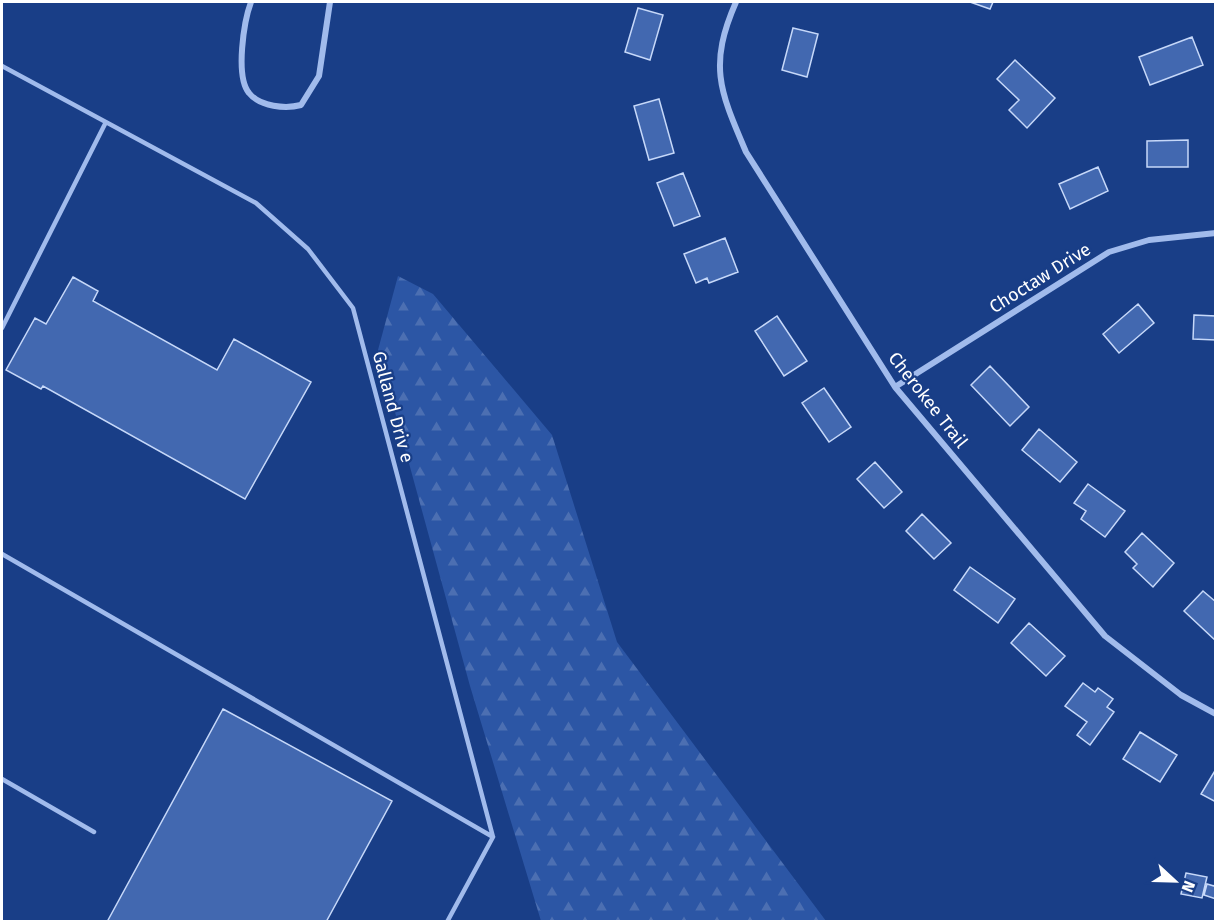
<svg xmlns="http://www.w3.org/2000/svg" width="1217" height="923" font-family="'Fira Sans',sans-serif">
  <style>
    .forest { fill: url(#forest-firs) }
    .building { fill: #4268b0; stroke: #c6d8f9; stroke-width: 1.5 }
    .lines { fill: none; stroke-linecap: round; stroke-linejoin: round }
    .lane { stroke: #a1bbec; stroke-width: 4.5 }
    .street { stroke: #a1bbec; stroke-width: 6 }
    .labels { text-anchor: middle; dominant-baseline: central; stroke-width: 4.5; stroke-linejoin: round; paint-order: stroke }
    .street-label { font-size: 18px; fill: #fff; stroke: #193e87 }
  </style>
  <defs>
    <pattern id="forest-firs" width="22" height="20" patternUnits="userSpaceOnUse" patternTransform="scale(1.5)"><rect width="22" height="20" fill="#2c56a5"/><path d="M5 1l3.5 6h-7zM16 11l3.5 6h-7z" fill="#4c6fb2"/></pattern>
  </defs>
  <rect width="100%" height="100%" fill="#193e87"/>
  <path class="forest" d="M 398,276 L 433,294 L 552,435 L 617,642 L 826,921 L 541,921 L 470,686 L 378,350 Z"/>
  <path class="building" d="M 970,2 L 993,2 L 990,9 Z
    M 638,8 L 663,15 L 650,60 L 625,52 Z
    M 793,28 L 818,34 L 807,77 L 782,70 Z
    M 1192,37 L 1203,65 L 1150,85 L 1139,57 Z
    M 1015,60 L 1055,98 L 1027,128 L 1009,110 L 1019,100 L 997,79 Z
    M 659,99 L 674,153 L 649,160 L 634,106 Z
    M 1188,140 L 1188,167 L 1147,167 L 1147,141 Z
    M 1098,167 L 1108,191 L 1070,209 L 1059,184 Z
    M 683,173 L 700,216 L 674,226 L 657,183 Z
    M 725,238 L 738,272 L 709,283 L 707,278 L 696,283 L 684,254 Z
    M 73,277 L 98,291 L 93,301 L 217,370 L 234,339 L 311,382 L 245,499 L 43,386 L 41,389 L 6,370 L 35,318 L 46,324 Z
    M 1138,304 L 1154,323 L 1119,353 L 1103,334 Z
    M 1194,315 L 1216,316 L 1216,340 L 1193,339 Z
    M 777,316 L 807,361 L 784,376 L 755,331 Z
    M 990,366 L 1029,407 L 1010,426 L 971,385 Z
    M 824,388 L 851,427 L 829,442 L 802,403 Z
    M 1039,429 L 1077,462 L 1060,482 L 1022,450 Z
    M 875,462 L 902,492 L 884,508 L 857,479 Z
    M 1088,484 L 1125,511 L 1105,537 L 1081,519 L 1086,511 L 1074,503 Z
    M 922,514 L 951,543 L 934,559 L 906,531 Z
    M 1142,533 L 1174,563 L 1153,587 L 1133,568 L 1137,564 L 1125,552 Z
    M 970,567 L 1015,599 L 998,623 L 954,590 Z
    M 1203,591 L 1216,602 L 1216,641 L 1184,611 Z
    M 1029,623 L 1065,656 L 1046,676 L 1011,643 Z
    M 1083,683 L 1095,692 L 1098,688 L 1113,699 L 1107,707 L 1114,712 L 1090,745 L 1077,735 L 1087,722 L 1065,706 Z
    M 223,709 L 392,801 L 326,922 L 107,922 Z
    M 1140,732 L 1177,755 L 1160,782 L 1123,759 Z
    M 1216,769 L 1216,802 L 1201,794 Z
    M 1186,873 L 1207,877 L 1202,898 L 1181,894 Z
    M 1216,882 L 1216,899 L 1204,895 L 1207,884 L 1214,886 Z"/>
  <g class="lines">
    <path class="lane" d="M 2,66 L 256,203 L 308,249 L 353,308 L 493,837 L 447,922
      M 2,328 L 106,122
      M 2,554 L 493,837
      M 2,779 L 94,832"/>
    <path class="street" d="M 251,2 C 244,21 235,76 249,93 C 260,107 286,109 301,105 L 319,76 L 330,2
      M 736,2 C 708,66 720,91 746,152 L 895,387 L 1105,636 L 1181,695 L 1216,714
      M 895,387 L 1109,252 L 1149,240 L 1216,233"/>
  </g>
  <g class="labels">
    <g class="street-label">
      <text transform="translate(1040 278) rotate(-32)">Choctaw Drive</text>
      <text transform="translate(928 400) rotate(52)">Cherokee Trail</text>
      <text transform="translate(393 407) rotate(75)">Galland Driv e</text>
    </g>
  </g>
  <rect width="1217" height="923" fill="none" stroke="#ffffff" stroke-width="6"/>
  <g transform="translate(1175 881) rotate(112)" stroke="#193e87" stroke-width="4.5" paint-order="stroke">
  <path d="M0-4.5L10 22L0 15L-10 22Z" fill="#ffffff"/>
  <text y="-9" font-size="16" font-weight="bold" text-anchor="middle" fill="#ffffff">N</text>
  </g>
</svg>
